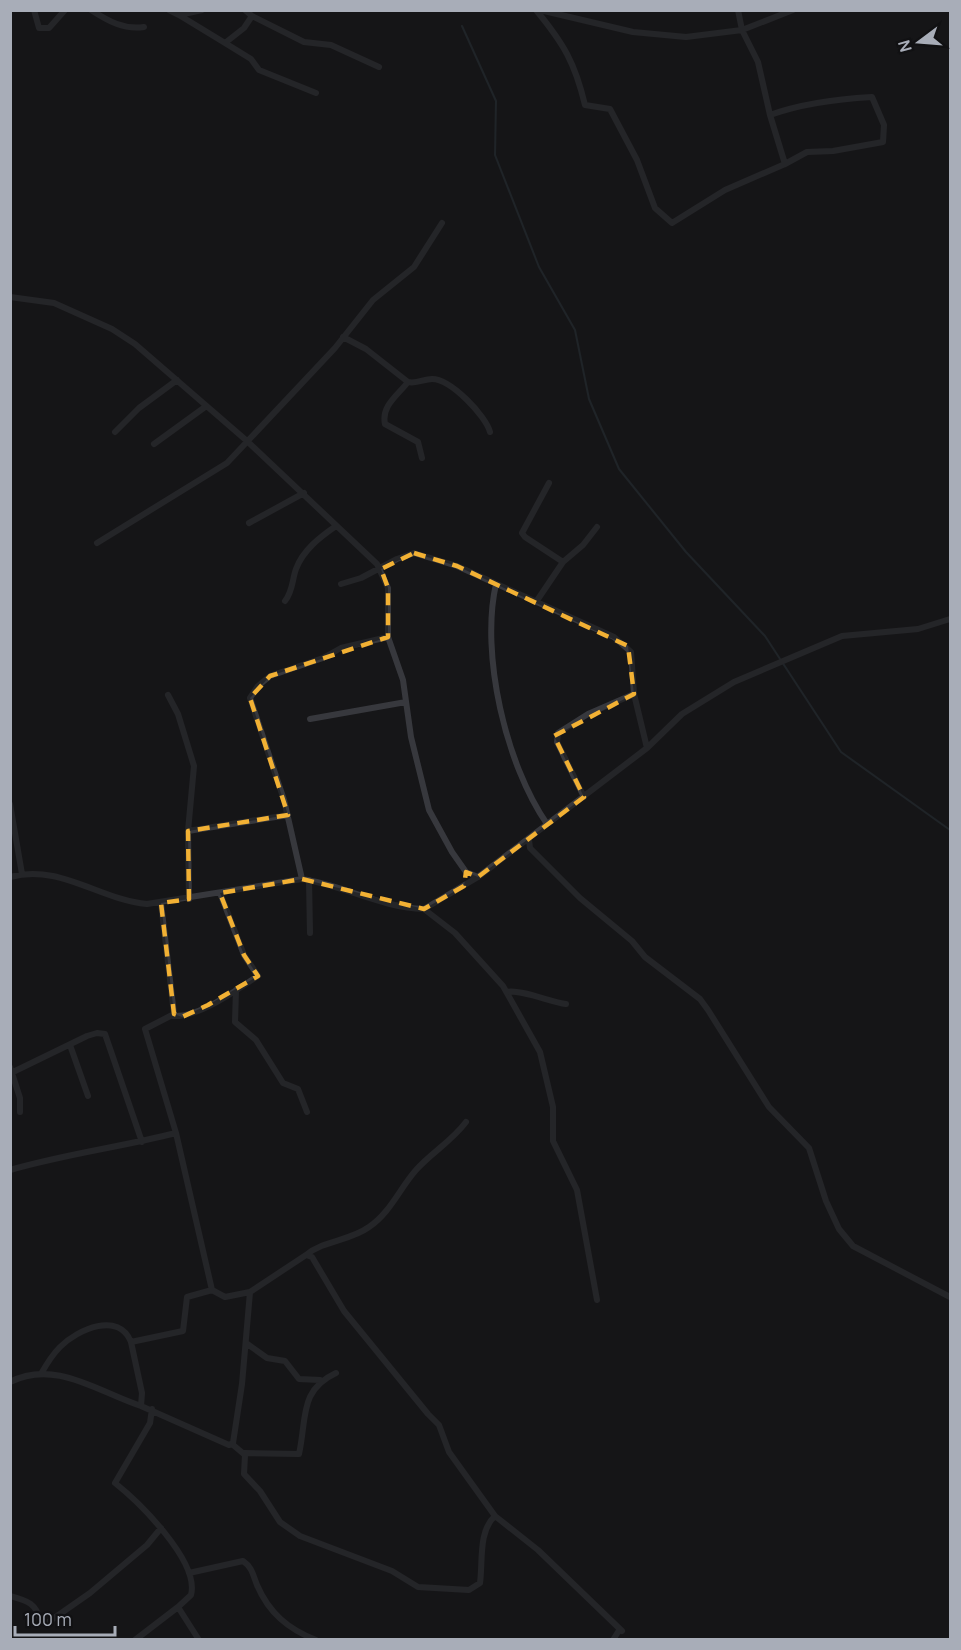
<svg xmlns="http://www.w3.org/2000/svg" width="961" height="1650" font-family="Manrope,sans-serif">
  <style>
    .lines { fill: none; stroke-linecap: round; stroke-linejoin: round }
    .stream { stroke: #2c353c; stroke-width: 2 }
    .minor { stroke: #37383d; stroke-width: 6 }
    .marked { fill: none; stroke: #f2b134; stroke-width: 4.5; stroke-dasharray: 12 8; stroke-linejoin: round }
  </style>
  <rect width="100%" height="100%" fill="#161618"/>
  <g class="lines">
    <path class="stream" d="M 462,26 L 496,101 L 495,155 L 539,267 L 575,330 L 589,399 L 619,469 L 686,552 L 765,636 L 841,752 L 950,830"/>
    <path class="minor" d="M 34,10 L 39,28 L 49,28 L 65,10
      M 91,10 C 108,21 124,30 144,27
      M 169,10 L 179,15 L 202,10
      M 536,10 C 564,44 575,63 585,105 L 610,109 L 637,160 L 655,208 L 672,223 L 725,190 L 785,164 L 770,115 L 758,62 L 742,30 L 686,37 L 633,32 L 540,10
      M 738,10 L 742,30 L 793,10
      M 179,15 L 225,43 L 244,28 L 252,16 L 245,10
      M 252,16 L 304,42 L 331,45 L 379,67
      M 225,43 L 251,59 L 259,70 L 316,93
      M 770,115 C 803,103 837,99 872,97 L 884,125 L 883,142 L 833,151 L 807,152 L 785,164
      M 10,297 L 54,303 L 112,329 L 135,344 L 247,441 L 377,564 L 388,588 L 388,637 L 403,680 L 411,737 L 429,810 L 452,852 L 466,872 L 478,877
      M 343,337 L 366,349 L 408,382 C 417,384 424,379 432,379 C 451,379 486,416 490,432
      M 408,382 C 398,395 381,406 385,424 L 418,442 L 422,458
      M 115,432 L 139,408 L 177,380
      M 154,444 L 205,407
      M 549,483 L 522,533 L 525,537 L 563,562
      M 249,523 L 304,493
      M 97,543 L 227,463 L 335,348 L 373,300 L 414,267 L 442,223
      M 341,584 L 361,578 L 397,559 L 414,553 L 457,566 L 614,637 L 631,652 L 634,694 L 647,748
      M 496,584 C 480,654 506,765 547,824
      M 285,601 C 293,591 292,580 296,569 C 303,550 320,537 336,526
      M 536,602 L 563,562 L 583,545 L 597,527
      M 168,695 L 178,714 L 194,766 L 188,831 L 189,899
      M 310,719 L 406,702
      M 584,797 L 557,742 L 558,733 L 588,714 L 634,694
      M 10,804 L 22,874
      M 188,831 L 288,815
      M 529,840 L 530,848 L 580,898 L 632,941 L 645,957 L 700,999 L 708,1010 L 769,1107 L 809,1148 L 826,1201 L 839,1229 L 853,1246 L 950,1297
      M 10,877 C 59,863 100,900 147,904 L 302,879 C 343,885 382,908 424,909 L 478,877 L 647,748 L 682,714 L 734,682 L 842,636 L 918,629 L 950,619
      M 302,879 L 284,800 L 250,698 L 258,686 L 270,676 L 323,658 L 341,648 L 388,637
      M 309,880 L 310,933
      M 424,909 L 455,933 L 503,986 L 540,1052 L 553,1107 L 553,1141 L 577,1190 L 597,1300
      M 236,990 L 235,1022 L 256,1040 L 283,1083 L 298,1089 L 307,1112
      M 507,992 C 519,989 551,1002 566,1004
      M 173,1016 C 199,1018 237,989 258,976 L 244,955 L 220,893
      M 70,1045 L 88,1096
      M 10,1067 L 20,1098 L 20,1112
      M 13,1072 L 87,1036 L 97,1033 L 105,1034 L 142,1142
      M 10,1170 C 65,1154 121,1147 176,1133
      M 306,1255 C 324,1240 350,1241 369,1227 C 390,1213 400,1188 416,1170 C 432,1152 451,1142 466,1122
      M 250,1292 L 306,1255 L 312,1257 L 344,1311 L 428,1414 L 439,1425 L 449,1452 L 495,1516 L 538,1550 L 622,1631
      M 246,1343 L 267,1358 L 285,1361 L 299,1379 L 320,1380
      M 41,1374 C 46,1365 52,1355 60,1347 C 78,1329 119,1311 131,1342
      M 10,1382 C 55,1359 98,1392 141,1406 L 142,1393 L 131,1342 L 183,1331 L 187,1297 L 212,1290 L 176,1133 L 145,1029 L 174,1014 L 161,903
      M 141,1406 L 229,1445 L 233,1443 L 242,1384 L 250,1292 L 225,1297 L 212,1290
      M 152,1409 L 150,1423 L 115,1483 C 139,1502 200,1562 191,1595 L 178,1607 L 199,1640
      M 232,1444 L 245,1455 L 244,1474 L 260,1491 L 280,1522 L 300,1536 L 392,1571 L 418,1587 L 469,1590 L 480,1583 C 483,1562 478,1531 495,1516
      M 244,1453 L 299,1454 C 307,1418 299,1390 336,1373
      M 189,1573 L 243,1561 C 252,1567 253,1575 257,1585 C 269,1613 288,1629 316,1640
      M 10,1596 C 28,1601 36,1603 41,1622 L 47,1623 L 90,1593 L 147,1545 L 161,1528
      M 135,1640 L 178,1607
      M 613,1640 L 618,1632"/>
  </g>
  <path d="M0 0H961V1650H0ZM 414,553 L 457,566 L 628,646 L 634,694 L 554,736 L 584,797 L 478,877 L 466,872 L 464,886 L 424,909 L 302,879 L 220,893 L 244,955 L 258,976 L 208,1005 L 182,1017 L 174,1014 L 161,903 L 189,899 L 188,831 L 288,815 L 250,698 L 270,676 L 388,637 L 388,588 L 381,569 Z" fill="#161618" fill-opacity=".55" fill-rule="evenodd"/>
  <path class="marked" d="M 414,553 L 457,566 L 628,646 L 634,694 L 554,736 L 584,797 L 478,877 L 466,872 L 464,886 L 424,909 L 302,879 L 220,893 L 244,955 L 258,976 L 208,1005 L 182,1017 L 174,1014 L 161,903 L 189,899 L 188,831 L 288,815 L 250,698 L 270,676 L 388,637 L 388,588 L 381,569 Z"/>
  <rect width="961" height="1650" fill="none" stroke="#a8adb8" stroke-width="24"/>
  <g transform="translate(919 42) rotate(254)" stroke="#111113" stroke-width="4.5" paint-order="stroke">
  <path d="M0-4.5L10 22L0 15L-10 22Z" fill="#a8adb8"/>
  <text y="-9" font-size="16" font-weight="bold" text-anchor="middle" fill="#a8adb8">N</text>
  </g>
  <path d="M15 1626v9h100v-9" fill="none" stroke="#a8adb8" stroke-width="3"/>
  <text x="24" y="1626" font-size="18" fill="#a8adb8" stroke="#111113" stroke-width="4.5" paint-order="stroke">100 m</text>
</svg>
